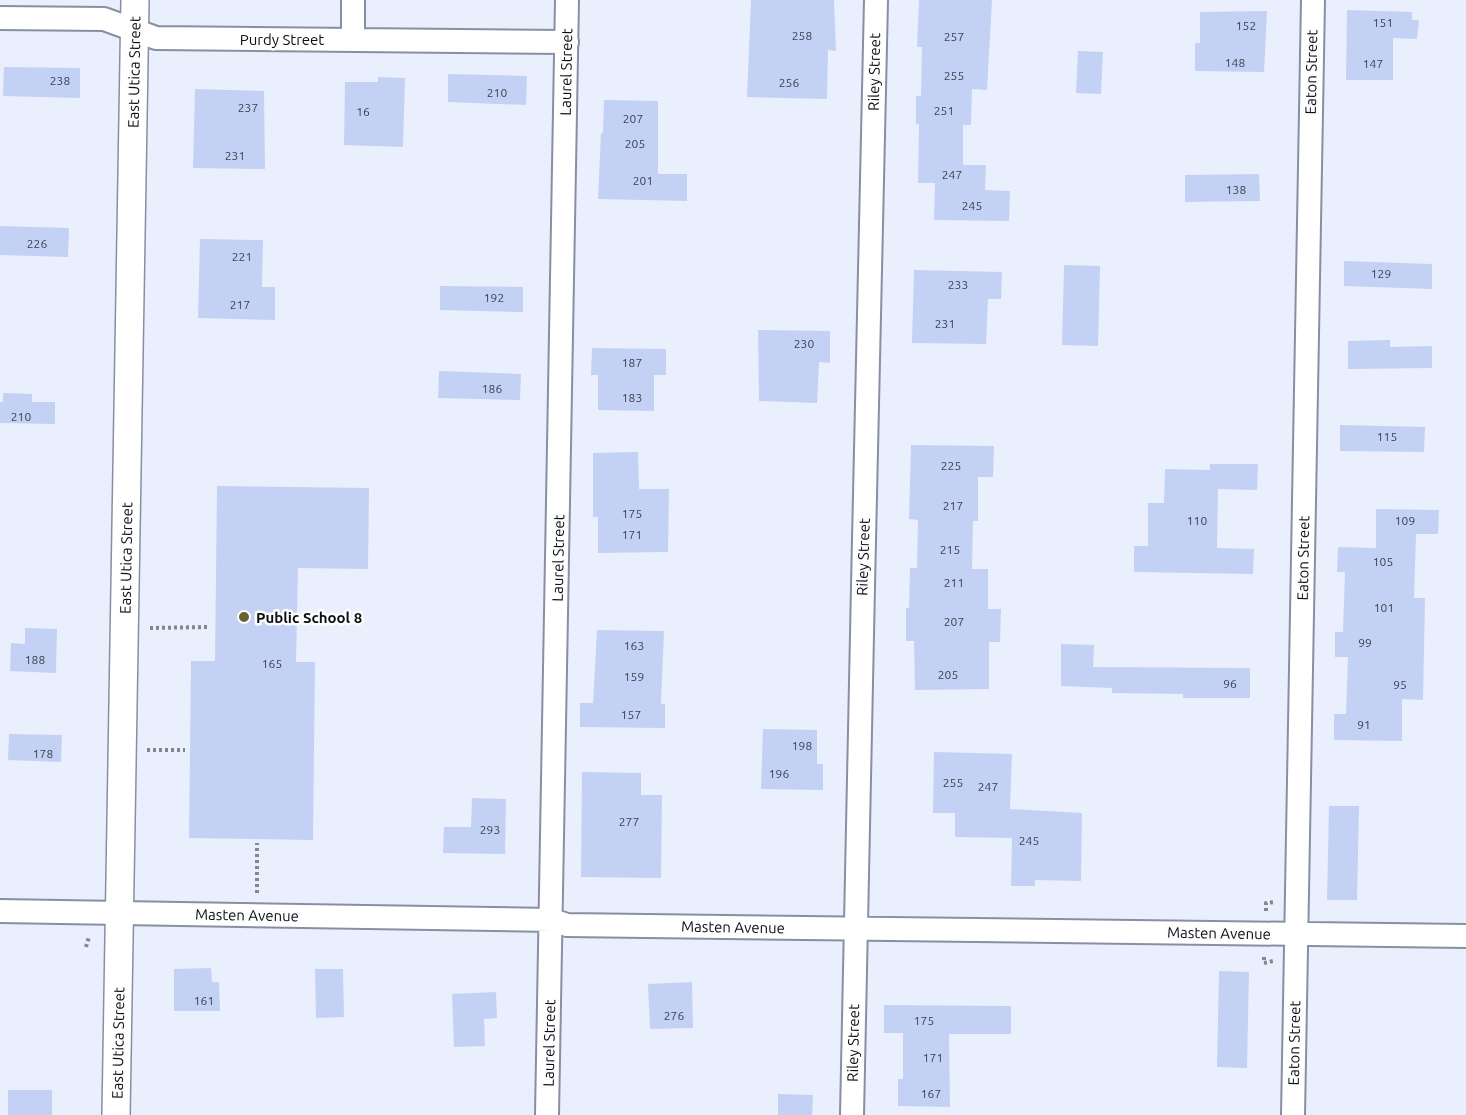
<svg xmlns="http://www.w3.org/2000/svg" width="1466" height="1115" font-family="Ubuntu,sans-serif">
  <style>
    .building { fill: #c3d1f5 }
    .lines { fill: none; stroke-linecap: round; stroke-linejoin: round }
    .minor-casing { stroke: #878fa3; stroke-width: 26 }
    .tertiary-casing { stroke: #878fa3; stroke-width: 30 }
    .path { stroke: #828691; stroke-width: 4; stroke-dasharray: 3 3; stroke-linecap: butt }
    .minor { stroke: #fff; stroke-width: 22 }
    .tertiary { stroke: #fff; stroke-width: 27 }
    .poi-dot { fill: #686330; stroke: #fdfdfd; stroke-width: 2 }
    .labels { text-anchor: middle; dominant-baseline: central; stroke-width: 5; stroke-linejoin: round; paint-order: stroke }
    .number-label { font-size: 12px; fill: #393f4d }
    .street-label { font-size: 15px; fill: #0b0e15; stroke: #fdfdfd }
    .poi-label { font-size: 15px; font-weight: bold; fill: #0b0e15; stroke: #fdfdfd; text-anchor: start }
  </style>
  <rect width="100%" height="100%" fill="#eaeffd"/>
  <path class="building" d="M 751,0 L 834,0 L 836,51 L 828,50 L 827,99 L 747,97 Z
    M 919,0 L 992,0 L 987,90 L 972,89 L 971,125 L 963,125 L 963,165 L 986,165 L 985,190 L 1010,191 L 1009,221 L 934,220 L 935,183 L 918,183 L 919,124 L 916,124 L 916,96 L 921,96 L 922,47 L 917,47 Z
    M 1347,10 L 1412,12 L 1412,20 L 1419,20 L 1417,39 L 1393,38 L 1393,80 L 1346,80 Z
    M 1267,11 L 1264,72 L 1195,71 L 1195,43 L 1200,43 L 1200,12 Z
    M 1078,51 L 1103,52 L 1101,94 L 1076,93 Z
    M 4,67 L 80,68 L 80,98 L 3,96 Z
    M 448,74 L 527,76 L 526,105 L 448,102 Z
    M 378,77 L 405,78 L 403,147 L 344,145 L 345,82 L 378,82 Z
    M 195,89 L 264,91 L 265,169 L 193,168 Z
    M 604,100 L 658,101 L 658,174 L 687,174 L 687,201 L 598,199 L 601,133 L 603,133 Z
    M 1259,174 L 1260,201 L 1185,202 L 1185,175 Z
    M 0,226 L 69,228 L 68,257 L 0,255 Z
    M 200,239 L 263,240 L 262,287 L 275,287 L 275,320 L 198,318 Z
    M 1344,261 L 1432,264 L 1432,289 L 1344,286 Z
    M 1064,265 L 1100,266 L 1098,346 L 1062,345 Z
    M 914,270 L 1002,272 L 1001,299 L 988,299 L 986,344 L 912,343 Z
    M 440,286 L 523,287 L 523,312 L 440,310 Z
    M 758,330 L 830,331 L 830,363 L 819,362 L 817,403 L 759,401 Z
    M 1390,340 L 1390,347 L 1432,346 L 1432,368 L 1348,369 L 1348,341 Z
    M 592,348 L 666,349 L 666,375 L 654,375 L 654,411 L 598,410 L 598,375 L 591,375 Z
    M 439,371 L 521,374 L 520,400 L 438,398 Z
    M 3,393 L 32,394 L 32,402 L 55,402 L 55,424 L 0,423 L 0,402 L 3,402 Z
    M 1340,425 L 1425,427 L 1424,452 L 1340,451 Z
    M 911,445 L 994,446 L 993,477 L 978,477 L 978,521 L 973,521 L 972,569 L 988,569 L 988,609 L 1001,609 L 1000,642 L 989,642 L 989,689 L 915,690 L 914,641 L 906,641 L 906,608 L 909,608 L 910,568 L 917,568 L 918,520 L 909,519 Z
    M 638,452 L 639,489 L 669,489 L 668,552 L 598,553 L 598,517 L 593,517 L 593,453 Z
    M 1210,464 L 1258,464 L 1257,490 L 1218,489 L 1217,548 L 1254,549 L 1253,574 L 1134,572 L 1134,546 L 1148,546 L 1148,503 L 1164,503 L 1165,469 L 1210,470 Z
    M 217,486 L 369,488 L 368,569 L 298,568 L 296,662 L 315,662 L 313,840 L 189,838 L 191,661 L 215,661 Z
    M 1376,509 L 1439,510 L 1438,534 L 1416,534 L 1414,598 L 1425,598 L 1423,700 L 1402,699 L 1402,741 L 1334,740 L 1334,714 L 1346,714 L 1348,657 L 1335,657 L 1335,632 L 1343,632 L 1345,572 L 1337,572 L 1338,547 L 1376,548 Z
    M 25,628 L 57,629 L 56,673 L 10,671 L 11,643 L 25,644 Z
    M 597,630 L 664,631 L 661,704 L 665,704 L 665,728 L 580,727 L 580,703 L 593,703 Z
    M 1061,644 L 1094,645 L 1093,667 L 1250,668 L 1250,698 L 1183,698 L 1183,694 L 1112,693 L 1112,688 L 1061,686 Z
    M 763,729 L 817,730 L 817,764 L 823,764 L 823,790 L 761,789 Z
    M 9,734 L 62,735 L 61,762 L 8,760 Z
    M 934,752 L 1012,754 L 1010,809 L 1082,813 L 1081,881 L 1035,880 L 1035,886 L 1011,886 L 1012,838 L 955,837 L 955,813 L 933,813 Z
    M 582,772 L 641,773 L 641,795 L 662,795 L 661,878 L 581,877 Z
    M 472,798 L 506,799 L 505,854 L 443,853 L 444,827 L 471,827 Z
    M 1329,806 L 1359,806 L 1357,900 L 1327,900 Z
    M 211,968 L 212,982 L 219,982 L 220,1011 L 174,1011 L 174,969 Z
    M 315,969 L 343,969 L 344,1017 L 316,1018 Z
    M 1219,971 L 1249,972 L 1247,1068 L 1217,1067 Z
    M 692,982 L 693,1028 L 650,1029 L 648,984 Z
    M 496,992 L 497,1018 L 484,1019 L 485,1046 L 454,1047 L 452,994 Z
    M 884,1005 L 1011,1006 L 1011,1034 L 949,1034 L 950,1107 L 898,1106 L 898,1079 L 903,1079 L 903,1033 L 884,1033 Z
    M 8,1090 L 52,1090 L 52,1115 L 8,1115 Z
    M 778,1094 L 813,1095 L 812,1115 L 778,1115 Z"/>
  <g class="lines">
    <g class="minor-casing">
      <path id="minor" d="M 0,18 L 104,19 L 156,38 L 567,42
        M 353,39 L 353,0
        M 0,911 L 552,920 L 567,925 L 1466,936
        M 547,1115 L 567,0
        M 852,1115 C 858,743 869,372 876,0
        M 1293,1115 L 1313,0"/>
    </g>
    <g class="tertiary-casing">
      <path id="tertiary" d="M 116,1115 L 135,0"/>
    </g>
    <path class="path" d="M 150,628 L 209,627
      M 147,750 L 185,750
      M 257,893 L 257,843
      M 1266,911 L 1266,903 L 1275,902
      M 86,947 L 89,937
      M 1264,957 L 1264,963 L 1273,961"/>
    <use href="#minor" class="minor"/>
    <use href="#tertiary" class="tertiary"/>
  </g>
  <circle class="poi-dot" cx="244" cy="617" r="6"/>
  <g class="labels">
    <g class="number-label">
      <text x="1383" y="22">151</text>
      <text x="1246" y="25">152</text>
      <text x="802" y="35">258</text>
      <text x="954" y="36">257</text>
      <text x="1235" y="62">148</text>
      <text x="1373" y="63">147</text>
      <text x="954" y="75">255</text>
      <text x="60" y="80">238</text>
      <text x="789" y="82">256</text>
      <text x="497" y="92">210</text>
      <text x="248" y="107">237</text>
      <text x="944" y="110">251</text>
      <text x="363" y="111">16</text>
      <text x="633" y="118">207</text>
      <text x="635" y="143">205</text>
      <text x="235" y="155">231</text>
      <text x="952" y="174">247</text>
      <text x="643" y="180">201</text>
      <text x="1236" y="189">138</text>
      <text x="972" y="205">245</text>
      <text x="37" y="243">226</text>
      <text x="242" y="256">221</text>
      <text x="1381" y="273">129</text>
      <text x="958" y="284">233</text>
      <text x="494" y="297">192</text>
      <text x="240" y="304">217</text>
      <text x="945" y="323">231</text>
      <text x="804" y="343">230</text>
      <text x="632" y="362">187</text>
      <text x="492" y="388">186</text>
      <text x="632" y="397">183</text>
      <text x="21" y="416">210</text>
      <text x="1387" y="436">115</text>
      <text x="951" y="465">225</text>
      <text x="953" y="505">217</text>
      <text x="632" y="513">175</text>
      <text x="1197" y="520">110</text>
      <text x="1405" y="520">109</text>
      <text x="632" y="534">171</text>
      <text x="950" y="549">215</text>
      <text x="1383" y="561">105</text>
      <text x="954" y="582">211</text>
      <text x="1384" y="607">101</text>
      <text x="954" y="621">207</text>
      <text x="1365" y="642">99</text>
      <text x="634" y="645">163</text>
      <text x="35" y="659">188</text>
      <text x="272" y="663">165</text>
      <text x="948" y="674">205</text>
      <text x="634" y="676">159</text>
      <text x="1230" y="683">96</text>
      <text x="1400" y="684">95</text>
      <text x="631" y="714">157</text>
      <text x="1364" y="724">91</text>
      <text x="802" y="745">198</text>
      <text x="43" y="753">178</text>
      <text x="779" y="773">196</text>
      <text x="953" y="782">255</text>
      <text x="988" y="786">247</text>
      <text x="629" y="821">277</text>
      <text x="490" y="829">293</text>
      <text x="1029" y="840">245</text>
      <text x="204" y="1000">161</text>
      <text x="674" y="1015">276</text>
      <text x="924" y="1020">175</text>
      <text x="933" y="1057">171</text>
      <text x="931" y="1093">167</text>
    </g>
    <g class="street-label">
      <text x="282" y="39">Purdy Street</text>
      <text transform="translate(134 72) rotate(-89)">East Utica Street</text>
      <text transform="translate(566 72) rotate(-89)">Laurel Street</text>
      <text transform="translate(874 72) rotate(-89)">Riley Street</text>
      <text transform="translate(1311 72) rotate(-89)">Eaton Street</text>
      <text transform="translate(863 557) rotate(-88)">Riley Street</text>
      <text transform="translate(126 558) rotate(-89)">East Utica Street</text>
      <text transform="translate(558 558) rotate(-89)">Laurel Street</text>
      <text transform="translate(1303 558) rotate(-89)">Eaton Street</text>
      <text transform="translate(247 915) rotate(1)">Masten Avenue</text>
      <text transform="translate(733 927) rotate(1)">Masten Avenue</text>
      <text transform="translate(1219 933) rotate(1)">Masten Avenue</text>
      <text transform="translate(118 1043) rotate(-89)">East Utica Street</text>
      <text transform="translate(549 1043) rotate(-89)">Laurel Street</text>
      <text transform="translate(853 1043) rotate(-89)">Riley Street</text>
      <text transform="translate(1294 1043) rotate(-89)">Eaton Street</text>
    </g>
    <g class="poi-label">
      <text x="256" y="617">Public School 8</text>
    </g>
  </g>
</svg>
